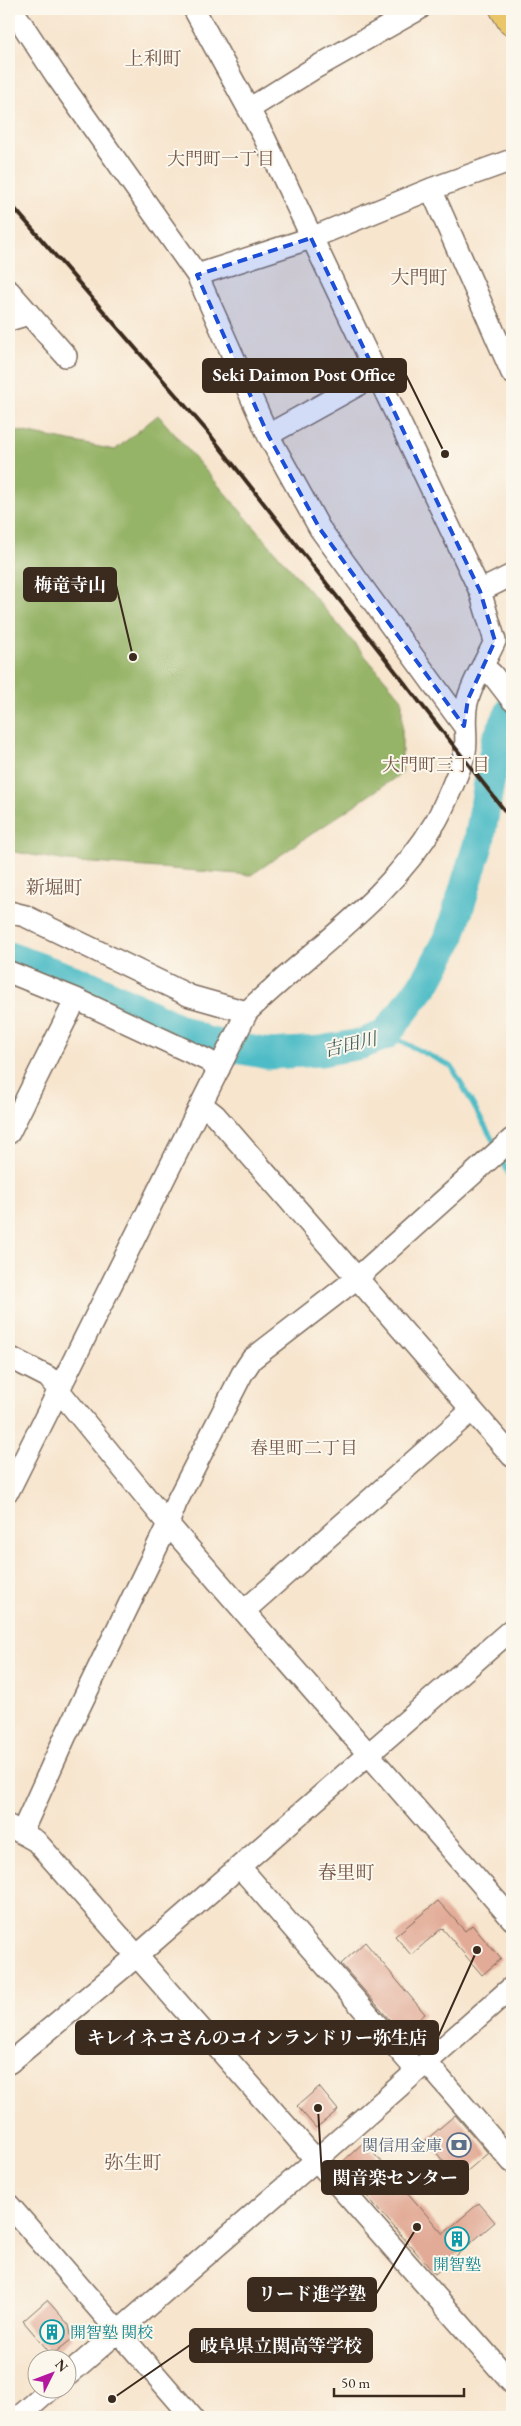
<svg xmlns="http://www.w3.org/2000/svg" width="521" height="2426" font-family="'EB Garamond','Noto Serif JP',serif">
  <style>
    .forest { fill: #96b467; stroke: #686f42 }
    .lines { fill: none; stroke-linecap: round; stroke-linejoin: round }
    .stream { stroke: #4ebcc6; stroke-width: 5 }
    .river { stroke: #4ebcc6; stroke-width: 31 }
    .building { fill: #e2ab97 }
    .minor-casing { stroke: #7d6b5c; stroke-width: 24 }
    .highway-casing { stroke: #7d6b5c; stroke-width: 30 }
    .minor { stroke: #fff; stroke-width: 21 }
    .highway { stroke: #ebc669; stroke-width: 28 }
    .rail { stroke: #3b2a1e; stroke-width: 4 }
    .marked { fill: #1d4ed8; fill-opacity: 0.2; stroke: #1d4ed8; stroke-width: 4; stroke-dasharray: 10 6; stroke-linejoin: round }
    .labels { text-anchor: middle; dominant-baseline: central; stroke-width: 4; stroke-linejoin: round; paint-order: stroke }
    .service-label { font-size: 16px; fill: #4e5e75; stroke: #fbf7ec; text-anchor: end }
    .culture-label { font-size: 16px; fill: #0d838f; stroke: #fbf7ec }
    .neighbourhood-label { font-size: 18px; fill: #755748; stroke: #fbf7ec }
    .water-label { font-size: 18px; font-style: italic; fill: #425d59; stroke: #fbf7ec }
    .quarter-label { font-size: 19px; fill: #755748; stroke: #fbf7ec }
    .leader { fill: none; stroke: #3b2a1e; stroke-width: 2 }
    .callout-dot { fill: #3b2a1e; stroke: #fbf7ec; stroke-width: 2 }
    .callout { fill: #3b2a1e; stroke: #3b2a1e; stroke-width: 2 }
    .callout-label { font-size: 18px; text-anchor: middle; font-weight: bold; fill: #fff }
  </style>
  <rect width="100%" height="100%" fill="#fbf7ec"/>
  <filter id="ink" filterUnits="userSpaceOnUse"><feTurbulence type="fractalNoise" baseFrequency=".02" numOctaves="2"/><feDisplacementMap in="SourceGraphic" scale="10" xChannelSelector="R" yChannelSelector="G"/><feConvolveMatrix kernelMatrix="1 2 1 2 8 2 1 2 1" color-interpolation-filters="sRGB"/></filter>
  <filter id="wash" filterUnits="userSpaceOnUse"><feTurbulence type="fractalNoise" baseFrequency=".0096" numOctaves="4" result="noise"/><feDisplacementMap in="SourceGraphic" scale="20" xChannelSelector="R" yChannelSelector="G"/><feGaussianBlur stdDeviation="1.12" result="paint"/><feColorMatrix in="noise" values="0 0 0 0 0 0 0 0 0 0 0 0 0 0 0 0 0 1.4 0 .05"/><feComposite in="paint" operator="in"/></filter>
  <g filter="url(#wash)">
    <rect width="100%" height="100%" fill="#f7e5ce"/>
    <path class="forest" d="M 158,415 L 402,699 L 402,773 L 251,875 L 67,861 L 9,851 L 9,429 L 115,450 Z"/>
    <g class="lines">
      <path class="stream" d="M 385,1035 L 399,1040 L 452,1067 L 496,1146
        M 501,1156 L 512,1183"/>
      <path class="river" d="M 9,957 L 90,986 L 206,1042 L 268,1054 L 321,1051 L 361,1044 L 385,1035 L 427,980 L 449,939 L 479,842 L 496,742 L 512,709"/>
    </g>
    <g id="blocks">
      <path class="building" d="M 438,1901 L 465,1931 L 472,1925 L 501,1959 L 482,1975 L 442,1928 L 411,1955 L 395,1936 Z
        M 365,1942 L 425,2014 L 402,2034 L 341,1964 Z
        M 319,2087 L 338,2110 L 316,2128 L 297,2106 Z
        M 455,2115 L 488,2153 L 458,2179 L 426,2140 Z
        M 364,2142 L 443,2234 L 479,2203 L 495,2222 L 435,2274 L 361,2189 L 359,2190 L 338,2166 Z
        M 47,2300 L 69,2325 L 72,2339 L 52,2355 L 23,2321 Z"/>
    </g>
  </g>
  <g filter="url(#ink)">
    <use href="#blocks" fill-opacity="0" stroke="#7d6b5c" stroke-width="1"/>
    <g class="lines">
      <g class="minor-casing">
        <path id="minor" d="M 12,9 L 55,74 L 197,275 L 268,435 L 320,529 L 464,726
          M 249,109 L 313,69 L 419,9
          M 431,189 L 512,373
          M 197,275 L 311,238 L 431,189 L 512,160
          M 9,291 L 66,356
          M 9,320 L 29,314
          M 268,435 L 376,375
          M 480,591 L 512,575
          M 483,666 L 492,674 L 512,700
          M 9,912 L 25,916 L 190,996 L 247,1012
          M 9,972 L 76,999 L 207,1060 L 219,1069
          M 201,1104 L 215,1115 L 512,1456
          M 9,1133 L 76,999
          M 9,1357 L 48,1377 L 168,1524 L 512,1919
          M 9,1490 L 247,1012 C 311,950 390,900 436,821 C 443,809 462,765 465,752 C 468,736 462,717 468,699 C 474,679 487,659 495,641 L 480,591 L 264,137 L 194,9
          M 244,1611 L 472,1410
          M 9,1826 L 36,1841 L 512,2383
          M 22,1832 L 65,1737 L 168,1524 L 176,1503 L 242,1374 L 252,1359 L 357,1278 L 512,1139
          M 240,1867 L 417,2071
          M 9,2063 L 138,1955 L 512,1629
          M 427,2063 L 512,2162
          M 9,2205 L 192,2417
          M 68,2375 L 316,2160 L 512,1987
          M 19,2417 L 52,2388"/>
      </g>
      <g class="highway-casing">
        <path id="highway" d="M 504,9 L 512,22"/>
      </g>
      <use href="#minor" class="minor"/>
      <use href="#highway" class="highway"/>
      <path class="rail" d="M 9,202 L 207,431 L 512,820"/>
    </g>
  </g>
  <path class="marked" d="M 311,238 L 480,591 L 495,641 L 468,699 L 464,726 L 320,529 L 268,435 L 197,275 Z"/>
  <defs>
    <g id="bank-ring" transform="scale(1.25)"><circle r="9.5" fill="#fbf7ec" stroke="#5c6f8a" stroke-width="1.5"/><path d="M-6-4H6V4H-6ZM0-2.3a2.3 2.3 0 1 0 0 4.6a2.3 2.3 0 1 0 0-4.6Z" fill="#5c6f8a"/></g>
    <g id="building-ring" transform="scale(1.25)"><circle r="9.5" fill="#fbf7ec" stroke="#0f9aa8" stroke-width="1.5"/><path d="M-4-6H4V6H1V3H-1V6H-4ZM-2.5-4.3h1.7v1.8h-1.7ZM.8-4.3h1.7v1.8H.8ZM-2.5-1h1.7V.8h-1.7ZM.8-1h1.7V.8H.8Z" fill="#0f9aa8"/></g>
  </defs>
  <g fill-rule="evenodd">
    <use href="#bank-ring" x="459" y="2145"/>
    <use href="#building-ring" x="457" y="2239"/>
    <use href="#building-ring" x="52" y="2332"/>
  </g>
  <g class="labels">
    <g class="service-label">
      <text x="442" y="2145">関信用金庫</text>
    </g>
    <g class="culture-label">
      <text x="457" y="2264">開智塾</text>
      <text x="70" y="2332" text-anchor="start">開智塾 関校</text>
    </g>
    <g class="neighbourhood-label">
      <text x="221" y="158">大門町一丁目</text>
      <text x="436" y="764">大門町三丁目</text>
      <text x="304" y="1447">春里町二丁目</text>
    </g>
    <g class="water-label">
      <text transform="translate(350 1044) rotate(-13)">吉田川</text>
    </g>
    <g class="quarter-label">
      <text x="153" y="58">上利町</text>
      <text x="419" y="277">大門町</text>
      <text x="54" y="887">新堀町</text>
      <text x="346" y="1872">春里町</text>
      <text x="133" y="2162">弥生町</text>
    </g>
  </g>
  <path class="leader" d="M445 454L406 375M133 657L116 585M477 1950L438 2037M318 2108L322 2177M417 2227L376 2294M112 2399L190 2345"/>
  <g class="callout-dot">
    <circle cx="445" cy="454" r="5"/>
    <circle cx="133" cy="657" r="5"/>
    <circle cx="477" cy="1950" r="5"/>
    <circle cx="318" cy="2108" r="5"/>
    <circle cx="417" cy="2227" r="5"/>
    <circle cx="112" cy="2399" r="5"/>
  </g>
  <g class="callout">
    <rect x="203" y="359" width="203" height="33" rx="5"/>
    <rect x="24" y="568" width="92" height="33" rx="5"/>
    <rect x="76" y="2021" width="362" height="33" rx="5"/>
    <rect x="322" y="2161" width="146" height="33" rx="5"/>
    <rect x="248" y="2278" width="128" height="33" rx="5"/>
    <rect x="190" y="2329" width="182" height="33" rx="5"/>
  </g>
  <g class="callout-label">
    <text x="304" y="381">Seki Daimon Post Office</text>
    <text x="70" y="591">梅竜寺山</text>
    <text x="257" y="2044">キレイネコさんのコインランドリー弥生店</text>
    <text x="395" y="2184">関音楽センター</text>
    <text x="312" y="2300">リード進学塾</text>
    <text x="281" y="2352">岐阜県立関高等学校</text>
  </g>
  <rect width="521" height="2426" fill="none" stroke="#fbf7ec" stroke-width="30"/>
  <g transform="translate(52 2374) rotate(48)"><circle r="24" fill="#fbf7ec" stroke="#aea59a"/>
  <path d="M0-4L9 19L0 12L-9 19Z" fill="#b5179e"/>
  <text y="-8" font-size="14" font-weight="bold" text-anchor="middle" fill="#3b2a1e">N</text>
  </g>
  <path d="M334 2388v8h130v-8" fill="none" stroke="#3b2a1e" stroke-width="2.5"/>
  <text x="341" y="2388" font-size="15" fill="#3b2a1e" stroke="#fbf7ec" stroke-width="4" paint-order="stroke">50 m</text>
</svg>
